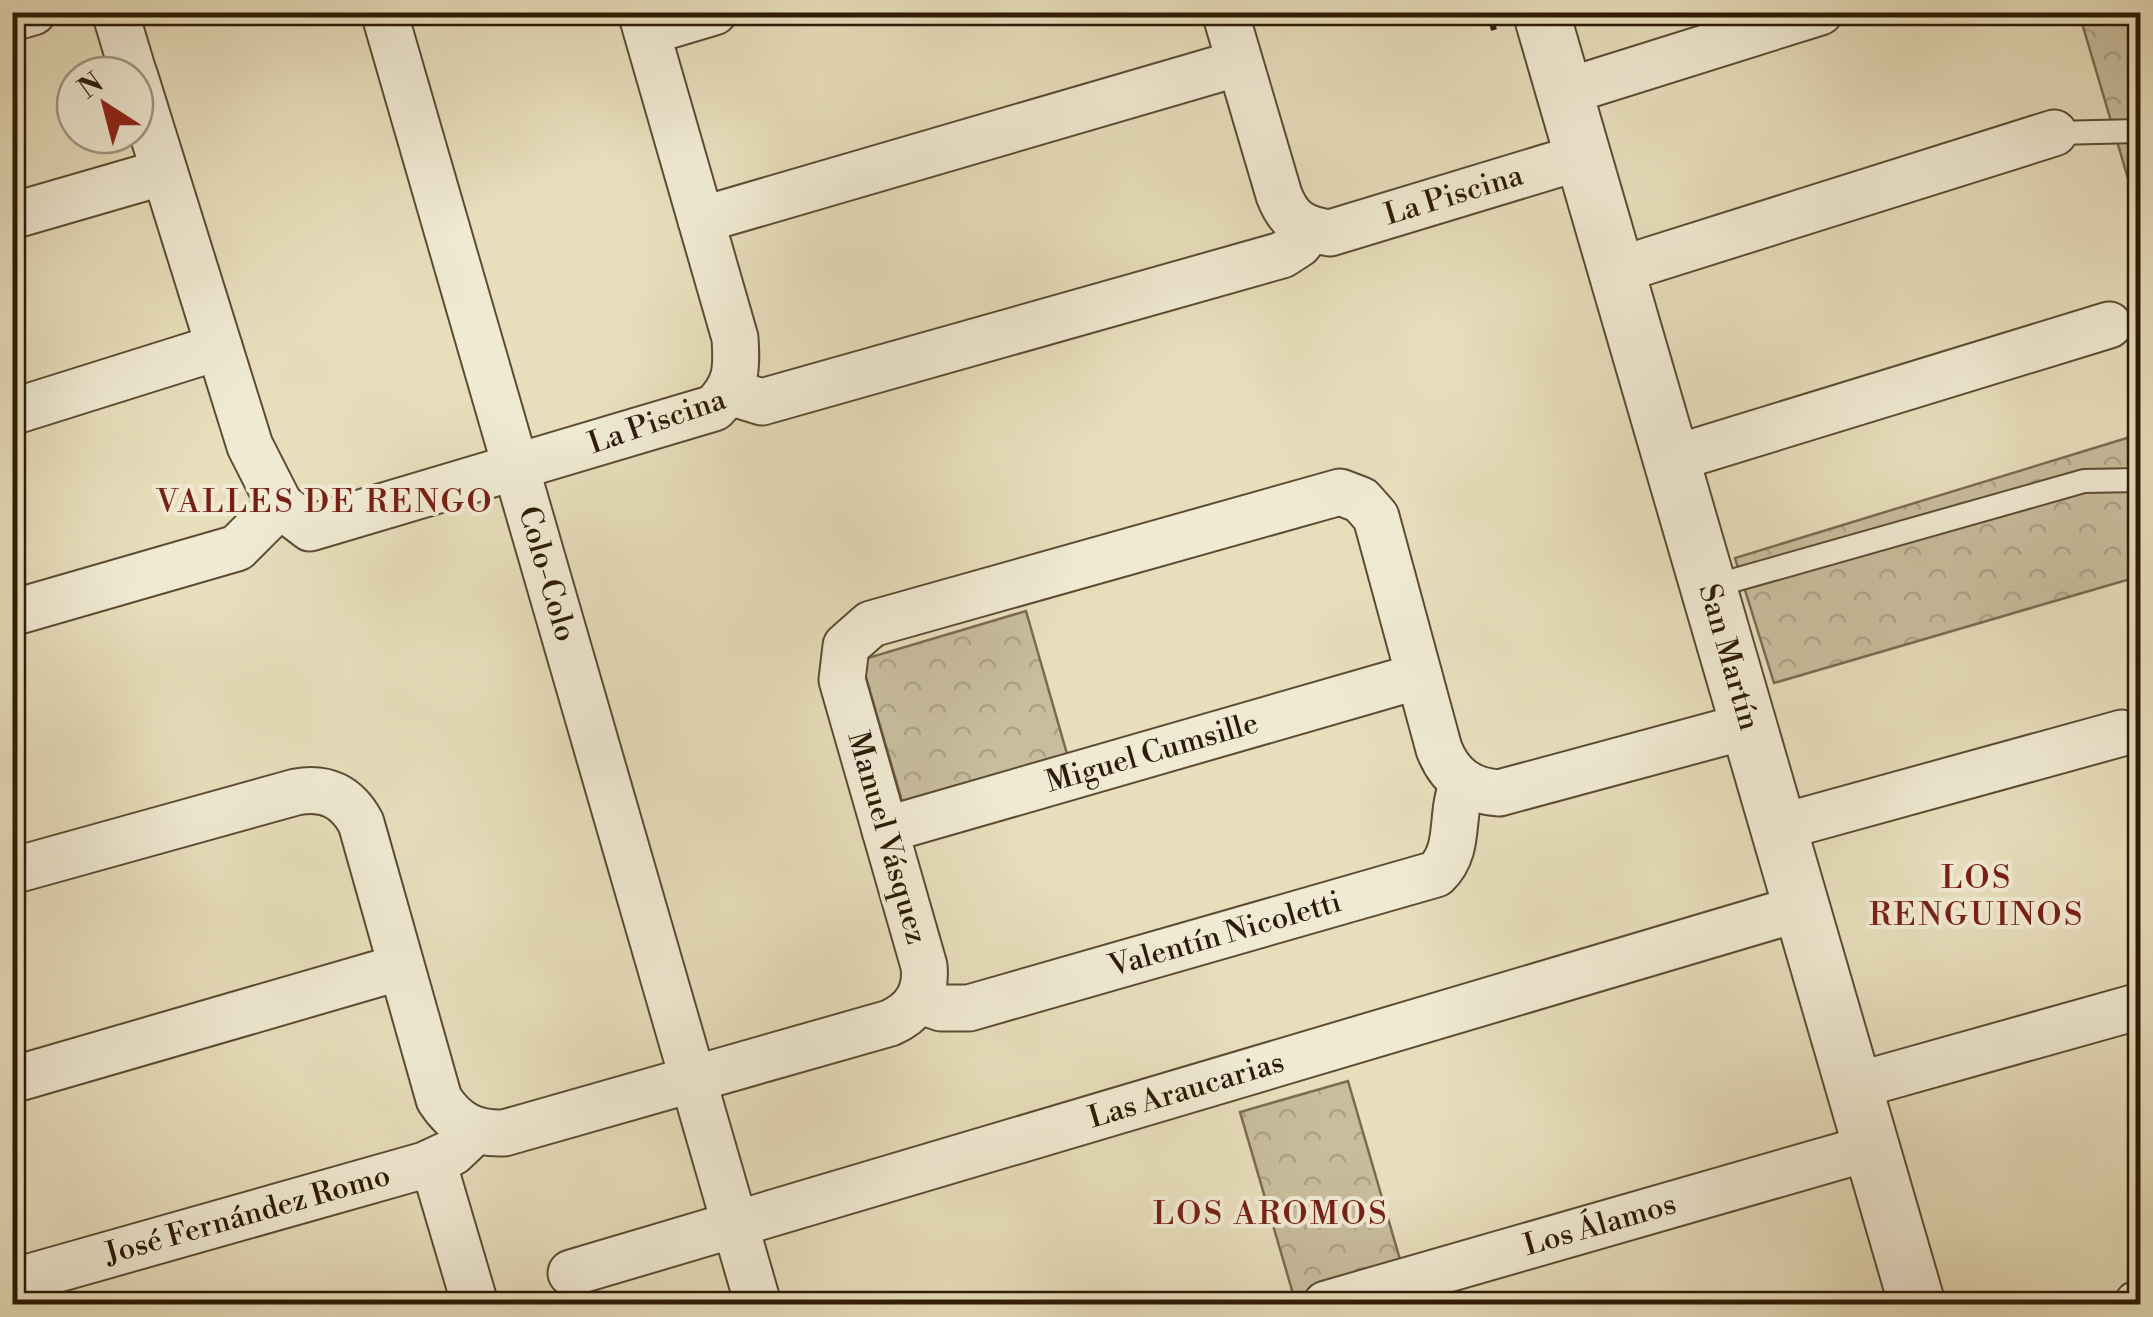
<svg xmlns="http://www.w3.org/2000/svg" width="2153" height="1317" font-family="'Libre Bodoni',serif">
  <style>
    .park { fill: url(#park-crowns); stroke: #7b6c51; stroke-width: 2.5 }
    .lines { fill: none; stroke-linecap: round; stroke-linejoin: round }
    .service-casing { stroke: #5c4c33; stroke-width: 26 }
    .minor-casing { stroke: #5c4c33; stroke-width: 49 }
    .tertiary-casing { stroke: #5c4c33; stroke-width: 59 }
    .path { stroke: #2e1b05; stroke-width: 6; stroke-dasharray: 8 5; stroke-linecap: butt }
    .service { stroke: #f0ead3; stroke-width: 22 }
    .minor { stroke: #f0ead3; stroke-width: 45 }
    .tertiary { stroke: #f0ead3; stroke-width: 55 }
    .labels { text-anchor: middle; dominant-baseline: central; stroke-width: 8; stroke-linejoin: round; paint-order: stroke }
    .street-label { font-size: 30px; fill: #2e1b05; stroke: #f0ead3 }
    .neighbourhood-label { font-size: 32px; letter-spacing: 2.5px; fill: #7a1f14; stroke: #f0ead3 }
  </style>
  <defs>
    <pattern id="park-crowns" width="20" height="18" patternUnits="userSpaceOnUse" patternTransform="scale(2.5)"><rect width="20" height="18" fill="#c8bd9d"/><path d="M2 6a3 3 0 1 1 6 0M12 15a3 3 0 1 1 6 0" fill="none" stroke="#aca286"/></pattern>
  </defs>
  <rect width="100%" height="100%" fill="#e8debc"/>
  <filter id="stains"><feTurbulence type="fractalNoise" baseFrequency=".002" numOctaves="4"/><feColorMatrix values="0 0 0 0 .2 0 0 0 0 .09 0 0 0 0 .02 0 0 0 .5 -.17"/></filter>
  <radialGradient id="worn" r=".72"><stop offset=".6" stop-color="#630" stop-opacity="0"/><stop offset="1" stop-color="#630" stop-opacity=".3"/></radialGradient>
  <path class="park" d="M 2079,13 L 2140,13 L 2140,219 Z
    M 2140,434 L 2140,586 L 2137,577 L 1774,683 L 1735,558 Z
    M 1026,611 L 1067,754 L 902,801 L 861,660 Z
    M 1348,1081 L 1413,1304 L 1296,1304 L 1240,1112 Z"/>
  <g class="lines">
    <g class="service-casing">
      <path id="service" d="M 2054,133 L 2139,131 L 2140,136
        M 1710,587 L 2084,481 L 2140,480"/>
    </g>
    <g class="minor-casing">
      <g id="minor">
        <path d="M 115,12 L 134,75"/>
        <path id="s1" d="M 384,12 L 758,1304"/>
        <path id="s2" d="M 1225,12 L 1279,195 C 1289,221 1302,229 1330,233 L 1584,156"/>
        <path d="M 12,18 L 33,12"/>
        <path d="M 647,32 L 714,12"/>
        <path d="M 135,77 L 250,446 L 280,505 L 310,528 L 714,408 C 737,385 737,369 735,338 L 641,12"/>
        <path d="M 1565,92 L 1820,12"/>
        <path d="M 12,216 L 164,172"/>
        <path d="M 701,220 L 1239,63"/>
        <path d="M 1619,270 L 2054,133"/>
        <path d="M 730,392 L 762,402 L 1282,255 L 1299,244 L 1309,230"/>
        <path d="M 12,412 L 219,347"/>
        <path d="M 1672,459 L 2109,325"/>
        <path d="M 12,613 L 237,548 L 280,505"/>
        <path d="M 1781,827 L 2122,733"/>
        <path id="s3" d="M 885,830 L 1419,676"/>
        <path d="M 12,871 L 296,792 C 326,786 347,797 361,823 L 439,1099 C 455,1124 474,1134 504,1133 L 890,1023 C 915,1012 927,993 924,966 L 842,680 L 846,646 L 871,624 L 1340,492 L 1361,500 L 1376,517 L 1439,749 C 1450,777 1469,791 1499,793 L 1751,725"/>
        <path id="s4" d="M 919,1000 L 941,1008 L 969,1008 L 1436,874 C 1462,849 1449,815 1463,783"/>
        <path d="M 12,1080 L 401,967"/>
        <path d="M 1855,1086 L 2140,1006"/>
        <path d="M 433,1162 L 475,1304"/>
        <path id="s5" d="M 571,1273 L 1804,907"/>
        <path id="s6" d="M 12,1282 L 425,1165 L 453,1152 L 475,1131"/>
        <path id="s7" d="M 1326,1304 L 1872,1147"/>
        <path d="M 2137,1304 L 2140,1304"/>
      </g>
    </g>
    <g class="tertiary-casing">
      <g id="tertiary">
        <path id="s8" d="M 1541,12 L 1917,1304"/>
      </g>
    </g>
    <path class="path" d="M 1489,12 L 1494,30"/>
    <use href="#service" class="service"/>
    <use href="#minor" class="minor"/>
    <use href="#tertiary" class="tertiary"/>
  </g>
  <g class="labels">
    <g class="street-label">
      <text stroke="none"><textPath href="#s2" startOffset="388">La Piscina</textPath></text>
      <text transform="translate(657 422) rotate(-19)">La Piscina</text>
      <text stroke="none"><textPath href="#s1" startOffset="585">Colo-Colo</textPath></text>
      <text stroke="none"><textPath href="#s8" startOffset="672">San Martín</textPath></text>
      <text stroke="none"><textPath href="#s3" startOffset="278">Miguel Cumsille</textPath></text>
      <text transform="translate(887 838) rotate(74)">Manuel Vásquez</text>
      <text stroke="none"><textPath href="#s4" startOffset="318">Valentín Nicoletti</textPath></text>
      <text stroke="none"><textPath href="#s5" startOffset="642">Las Araucarias</textPath></text>
      <text stroke="none"><textPath href="#s6" startOffset="245">José Fernández Romo</textPath></text>
      <text stroke="none"><textPath href="#s7" startOffset="285">Los Álamos</textPath></text>
    </g>
    <g class="neighbourhood-label">
      <text x="325" y="502">VALLES DE RENGO</text>
      <text x="1977" y="878">LOS<tspan x="1977" dy="37">RENGUINOS</tspan></text>
      <text x="1271" y="1214">LOS AROMOS</text>
    </g>
  </g>
  <rect width="2153" height="1317" fill="none" stroke="#e8debc" stroke-width="50"/>
  <rect x="15" y="15" width="2123" height="1287" fill="none" stroke="#2e1b05" stroke-width="5"/>
  <rect x="25" y="25" width="2103" height="1267" fill="none" stroke="#2e1b05" stroke-width="2.5"/>
  <g transform="translate(105 105) rotate(324)"><circle r="48" fill="#f0ead3" stroke="#a29781" stroke-width="2.5"/>
  <path d="M0-8L18 38L0 25L-18 38Z" fill="#8f2418"/>
  <text y="-15" font-size="28" font-weight="bold" text-anchor="middle" fill="#2e1b05">N</text>
  </g>
  <rect width="100%" height="100%" filter="url(#stains)"/>
  <rect width="100%" height="100%" fill="url(#worn)"/>
</svg>
